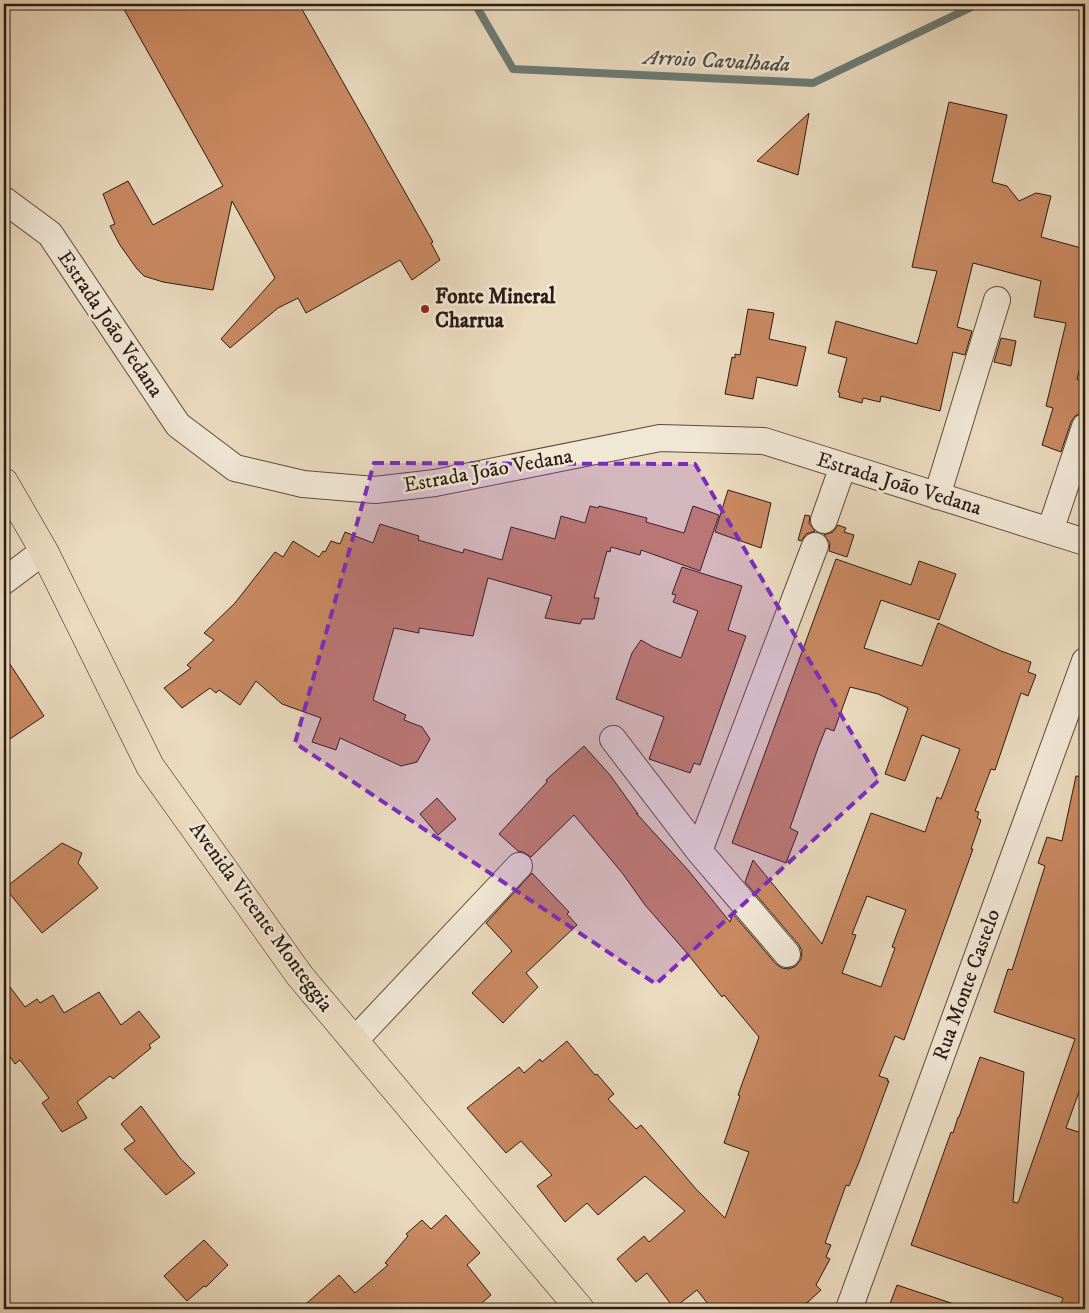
<svg xmlns="http://www.w3.org/2000/svg" width="1089" height="1313" font-family="'IM FELL DW Pica',serif">
  <style>
    .lines { fill: none; stroke-linecap: round; stroke-linejoin: round }
    .stream { stroke: #6c7a74; stroke-width: 8 }
    .building { fill: #c98962; stroke: #2b1b13; fill-rule: evenodd }
    .minor-casing { stroke: #5b4b3e; stroke-width: 28 }
    .major-casing { stroke: #2b1b13; stroke-width: 29 }
    .minor { stroke: #f1e7d5; stroke-width: 26 }
    .major { stroke: #eadabe; stroke-width: 28 }
    .marked { fill: #7b2cbf; fill-opacity: 0.2; stroke: #7b2cbf; stroke-width: 4; stroke-dasharray: 10 6; stroke-linejoin: round }
    .poi-dot { fill: #8f2418; stroke: #f1e7d5; stroke-width: 2 }
    .labels { text-anchor: middle; dominant-baseline: central; stroke-width: 5; stroke-linejoin: round; paint-order: stroke }
    .poi-label { font-size: 21px; font-weight: bold; fill: #2b1b13; stroke: #f1e7d5; text-anchor: start }
    .street-label { font-size: 21px; fill: #2b1b13; stroke: #f1e7d5 }
    .water-label { font-size: 22px; font-style: italic; fill: #4c4b43; stroke: #f1e7d5 }
  </style>
  <rect width="100%" height="100%" fill="#eadabe"/>
  <filter id="stains"><feTurbulence type="fractalNoise" baseFrequency=".004" numOctaves="4"/><feColorMatrix values="0 0 0 0 .2 0 0 0 0 .09 0 0 0 0 .02 0 0 0 .5 -.17"/></filter>
  <radialGradient id="worn" r=".72"><stop offset=".6" stop-color="#630" stop-opacity="0"/><stop offset="1" stop-color="#630" stop-opacity=".3"/></radialGradient>
  <g class="lines">
    <path class="stream" d="M 475,4 L 513,69 L 813,83 L 978,4"/>
  </g>
  <path class="building" d="M 121,4 L 299,4 L 433,242 L 431,243 L 440,260 L 412,280 L 400,260 L 306,313 L 298,298 L 278,308 L 230,348 L 221,339 L 275,278 L 232,201 L 213,290 L 163,282 L 144,276 L 137,269 L 120,245 L 110,226 L 115,224 L 103,194 L 128,181 L 153,225 L 223,186 Z
    M 949,102 L 1007,115 L 992,182 L 1007,186 L 1019,201 L 1036,193 L 1051,196 L 1041,237 L 1085,249 L 1085,350 L 1077,379 L 1085,382 L 1085,399 L 1081,413 L 1075,416 L 1071,422 L 1061,452 L 1042,445 L 1053,408 L 1046,406 L 1066,323 L 1034,317 L 1041,281 L 973,263 L 957,327 L 972,331 L 965,355 L 953,352 L 940,411 L 881,396 L 880,402 L 863,398 L 862,403 L 839,397 L 840,393 L 838,392 L 847,358 L 828,353 L 836,321 L 917,344 L 937,271 L 912,267 Z
    M 809,113 L 798,175 L 757,161 Z
    M 748,309 L 774,313 L 769,339 L 806,347 L 797,386 L 757,377 L 753,399 L 725,394 L 732,357 L 735,358 L 735,354 L 740,355 Z
    M 1001,338 L 1016,341 L 1011,366 L 994,362 Z
    M 728,490 L 771,503 L 761,548 L 715,532 Z
    M 590,506 L 598,508 L 599,506 L 647,518 L 646,522 L 684,533 L 693,506 L 719,515 L 700,571 L 641,550 L 640,555 L 611,547 L 610,552 L 607,551 L 594,598 L 599,598 L 594,619 L 582,619 L 580,624 L 545,618 L 552,596 L 488,578 L 473,636 L 419,628 L 419,633 L 394,628 L 373,700 L 406,715 L 404,720 L 422,727 L 430,739 L 417,762 L 401,766 L 340,738 L 336,750 L 312,742 L 321,718 L 282,704 L 256,681 L 240,705 L 219,690 L 216,693 L 210,688 L 182,708 L 164,688 L 191,668 L 187,665 L 214,640 L 204,633 L 235,603 L 275,552 L 283,557 L 293,541 L 319,557 L 323,551 L 325,552 L 331,541 L 340,544 L 345,532 L 373,543 L 380,524 L 419,536 L 418,540 L 463,553 L 464,549 L 502,560 L 511,527 L 555,539 L 561,516 L 585,523 Z
    M 805,515 L 810,516 L 809,523 L 815,531 L 806,534 L 801,541 L 798,540 Z
    M 838,525 L 846,528 L 844,532 L 854,535 L 847,557 L 829,551 L 830,543 L 824,535 L 833,532 Z
    M 836,559 L 911,585 L 919,561 L 956,574 L 939,620 L 881,600 L 864,648 L 922,666 L 938,623 L 1001,651 L 1031,662 L 1028,672 L 1036,675 L 1028,696 L 1021,693 L 995,770 L 991,769 L 975,811 L 979,812 L 977,818 L 981,820 L 971,849 L 973,849 L 904,1040 L 895,1036 L 879,1076 L 888,1079 L 887,1081 L 889,1081 L 859,1162 L 849,1186 L 846,1185 L 825,1243 L 831,1245 L 826,1257 L 830,1259 L 816,1285 L 821,1290 L 808,1302 L 793,1309 L 712,1309 L 697,1290 L 674,1308 L 647,1273 L 636,1282 L 617,1259 L 644,1236 L 649,1242 L 685,1211 L 645,1176 L 598,1215 L 587,1203 L 565,1222 L 537,1186 L 552,1175 L 521,1141 L 506,1153 L 467,1108 L 519,1067 L 524,1073 L 540,1059 L 542,1062 L 567,1041 L 595,1075 L 597,1074 L 614,1094 L 608,1099 L 636,1129 L 641,1125 L 696,1189 L 725,1218 L 749,1152 L 724,1143 L 740,1096 L 738,1095 L 759,1037 L 724,995 L 722,997 L 686,952 L 645,905 L 623,874 L 574,815 L 531,857 L 523,852 L 518,851 L 499,834 L 547,782 L 546,780 L 584,746 L 610,775 L 638,814 L 636,813 L 688,870 L 730,922 L 733,914 L 776,964 L 782,968 L 789,969 L 796,966 L 801,959 L 802,951 L 799,945 L 745,882 L 753,860 L 822,944 L 871,813 L 925,832 L 937,797 L 941,799 L 960,749 L 922,735 L 905,781 L 885,774 L 908,708 L 878,694 L 850,687 L 834,731 L 826,728 L 818,748 L 790,828 L 798,832 L 786,863 L 732,843 ZM 867,896 L 906,910 L 892,947 L 895,948 L 881,987 L 842,973 L 856,935 L 852,934 Z
    M 682,567 L 742,586 L 728,630 L 746,636 L 700,765 L 694,763 L 690,773 L 649,759 L 664,717 L 616,699 L 632,653 L 641,640 L 653,647 L 681,658 L 698,611 L 673,602 L 676,595 L 672,594 Z
    M 4,655 L 44,716 L 4,743 Z
    M 1076,776 L 1085,777 L 1085,1075 L 1066,1128 L 1085,1134 L 1085,1309 L 1059,1309 L 1063,1298 L 911,1245 L 951,1132 L 953,1133 L 958,1117 L 959,1117 L 980,1057 L 1024,1072 L 1013,1202 L 1018,1203 L 1075,1039 L 994,1012 L 1008,969 L 1012,970 L 1045,866 L 1038,863 L 1047,837 L 1062,841 Z
    M 437,798 L 456,819 L 438,835 L 420,814 Z
    M 62,843 L 82,853 L 78,863 L 98,888 L 42,933 L 5,888 Z
    M 532,873 L 569,912 L 567,914 L 577,925 L 526,973 L 538,987 L 503,1023 L 472,993 L 512,951 L 486,923 Z
    M 4,979 L 25,1007 L 37,999 L 40,1003 L 53,995 L 64,1013 L 99,992 L 121,1025 L 139,1011 L 160,1037 L 149,1045 L 151,1048 L 113,1079 L 110,1076 L 77,1102 L 87,1118 L 62,1132 L 42,1103 L 49,1098 L 20,1060 L 15,1064 L 4,1048 Z
    M 141,1106 L 180,1158 L 195,1173 L 166,1195 L 124,1149 L 135,1141 L 121,1124 Z
    M 446,1215 L 480,1253 L 467,1265 L 491,1295 L 475,1309 L 300,1309 L 339,1275 L 355,1293 L 388,1265 L 385,1263 L 408,1236 L 406,1234 L 422,1220 L 431,1229 Z
    M 204,1240 L 228,1265 L 206,1287 L 204,1286 L 187,1301 L 164,1276 Z
    M 897,1285 L 957,1305 L 956,1309 L 888,1309 Z"/>
  <g class="lines">
    <g class="minor-casing">
      <path id="minor" d="M 4,200 L 50,234 L 178,425 L 235,468 L 303,484 L 375,490 L 435,483 L 660,438 L 764,441 L 1085,542
        M 937,496 L 997,300
        M 824,520 L 843,466
        M 1050,531 L 1085,427
        M 4,581 L 44,551
        M 613,739 L 699,851 L 787,954
        M 699,851 L 815,546
        M 354,1041 L 519,866
        M 849,1309 L 1085,661"/>
    </g>
    <g class="major-casing">
      <path id="major" d="M 4,482 L 44,551 L 150,766 L 300,976 L 580,1309"/>
    </g>
    <use href="#minor" class="minor"/>
    <use href="#major" class="major"/>
  </g>
  <path class="marked" d="M 374,463 L 695,464 L 879,780 L 656,984 L 295,743 Z"/>
  <circle class="poi-dot" cx="425" cy="309" r="5"/>
  <g class="labels">
    <g class="poi-label">
      <text x="435" y="297">Fonte Mineral<tspan x="435" dy="24">Charrua</tspan></text>
    </g>
    <g class="street-label">
      <text transform="translate(110 324) rotate(56)">Estrada João Vedana</text>
      <text transform="translate(488 471) rotate(-10)">Estrada João Vedana</text>
      <text transform="translate(899 484) rotate(17)">Estrada João Vedana</text>
      <text transform="translate(261 917) rotate(54)">Avenida Vicente Monteggia</text>
      <text transform="translate(967 985) rotate(-70)">Rua Monte Castelo</text>
    </g>
    <g class="water-label">
      <text transform="translate(717 61) rotate(3)">Arroio Cavalhada</text>
    </g>
  </g>
  <rect width="1089" height="1313" fill="none" stroke="#eadabe" stroke-width="20"/>
  <rect x="5" y="5" width="1079" height="1303" fill="none" stroke="#2b1b13" stroke-width="2.5"/>
  <rect x="10" y="10" width="1069" height="1293" fill="none" stroke="#2b1b13"/>
  <rect width="100%" height="100%" filter="url(#stains)"/>
  <rect width="100%" height="100%" fill="url(#worn)"/>
</svg>
